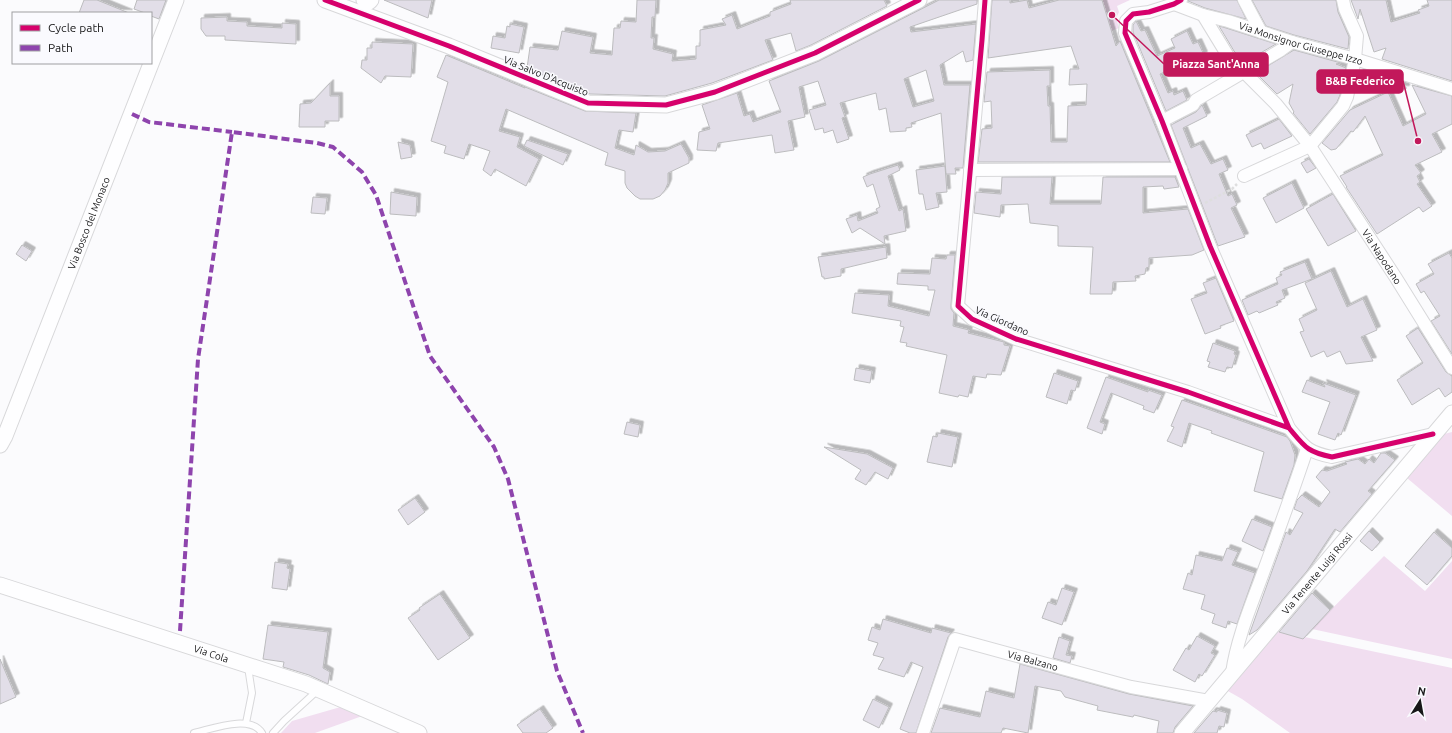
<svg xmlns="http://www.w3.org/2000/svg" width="1452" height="733" font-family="Ubuntu,sans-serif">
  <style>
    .green { fill: #f1def0 }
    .building { fill: #e2dee8; stroke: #bcbcbe; fill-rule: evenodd; filter: url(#shadow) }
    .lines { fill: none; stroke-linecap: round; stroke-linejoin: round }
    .service-casing { stroke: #d8d8da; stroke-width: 8 }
    .minor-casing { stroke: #d8d8da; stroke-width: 14 }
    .tertiary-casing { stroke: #d8d8da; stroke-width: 17 }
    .path { stroke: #dededf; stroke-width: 2.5; stroke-dasharray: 3 2; stroke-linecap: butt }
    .service { stroke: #fefeff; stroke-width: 6 }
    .minor { stroke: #fefeff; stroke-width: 12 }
    .tertiary { stroke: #fefeff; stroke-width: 15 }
    .quiet { stroke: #8e44ad; stroke-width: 4; stroke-dasharray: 8 4; stroke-linecap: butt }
    .cycleway-casing { stroke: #fafafe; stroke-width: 8 }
    .cycleway { stroke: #d6006c; stroke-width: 5 }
    .labels { text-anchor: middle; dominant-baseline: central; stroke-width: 3; stroke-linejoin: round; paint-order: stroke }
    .street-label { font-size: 10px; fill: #171718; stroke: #fafafe }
    .leader { fill: none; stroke: #c2185b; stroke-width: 1.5 }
    .callout-dot { fill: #c2185b; stroke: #fafafe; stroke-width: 1.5 }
    .callout { fill: #c2185b; stroke: #c2185b; stroke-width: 1.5 }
    .callout-label { font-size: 11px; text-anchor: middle; font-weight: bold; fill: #fff }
  </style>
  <defs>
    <filter id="shadow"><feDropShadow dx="3.5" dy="-3.5" stdDeviation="0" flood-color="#0004"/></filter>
  </defs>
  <rect width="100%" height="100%" fill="#fbfbfd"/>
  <path class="green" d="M 1102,0 L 1130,0 L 1117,6 L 1119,12 L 1116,18 L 1119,28 L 1111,31 Z
    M 1452,432 L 1452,516 L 1407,478 L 1444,434 Z
    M 1384,556 L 1425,591 L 1452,561 L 1452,659 L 1312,629 Z
    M 1276,631 L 1452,668 L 1452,733 L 1290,733 L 1242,699 L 1226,690 Z
    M 344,706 L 365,715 L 315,733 L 281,733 L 292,721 Z"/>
  <path class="building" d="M 84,0 L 97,0 L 129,13 L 79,13 Z
    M 137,0 L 166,0 L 159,19 L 151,16 L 151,13 L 145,13 L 134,9 Z
    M 384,0 L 432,0 L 428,18 Z
    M 637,0 L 656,0 L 655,17 L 652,17 L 651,38 L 654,38 L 653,49 L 673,54 L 672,61 L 696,59 L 696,46 L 700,46 L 700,30 L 726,25 L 722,19 L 732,15 L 737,29 L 770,16 L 770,12 L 791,4 L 790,0 L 884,0 L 887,6 L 811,45 L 796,51 L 791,33 L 765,40 L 773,60 L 712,83 L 665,96 L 590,94 L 527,68 L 530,47 L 558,50 L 562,31 L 593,37 L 590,53 L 612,55 L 614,28 L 620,28 L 621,21 L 636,22 Z
    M 939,0 L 977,0 L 977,4 L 910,27 L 911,32 L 976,24 L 973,60 L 966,62 L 963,51 L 940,65 L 944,85 L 970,85 L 963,168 L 955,168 L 956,174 L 946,174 L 941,113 L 911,123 L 912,127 L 906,128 L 906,131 L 890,132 L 886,108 L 879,110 L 876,93 L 840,103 L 845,117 L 842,118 L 849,139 L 837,143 L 833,130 L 824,133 L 823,128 L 815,130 L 809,110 L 826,105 L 818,81 L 799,87 L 805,117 L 788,121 L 794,150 L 775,153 L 772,135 L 718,143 L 716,151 L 697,150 L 699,132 L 710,129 L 702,105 L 737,93 L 744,116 L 750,114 L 753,122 L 781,112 L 769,81 L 819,61 ZM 926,70 L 934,101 L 913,107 L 904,79 Z
    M 992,0 L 1010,0 L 1010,3 L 1027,0 L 1029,8 L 1059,0 L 1102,0 L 1116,46 L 1120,41 L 1170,162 L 978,162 L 982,129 L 992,128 L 991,101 L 984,102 L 987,72 L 1050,70 L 1050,86 L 1047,86 L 1048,106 L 1050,106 L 1051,142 L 1067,142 L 1068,106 L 1086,105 L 1087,84 L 1069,85 L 1070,69 L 1079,69 L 1071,46 L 988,58 Z
    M 1188,0 L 1237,0 L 1246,19 L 1205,8 L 1188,1 Z
    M 1252,0 L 1336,0 L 1338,12 L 1349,37 L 1348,49 L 1294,35 L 1266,26 Z
    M 1351,0 L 1386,0 L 1391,22 L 1420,13 L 1418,10 L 1429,6 L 1427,0 L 1452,0 L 1452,81 L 1382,59 L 1386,48 L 1374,52 L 1360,9 L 1358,19 Z
    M 227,17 L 227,21 L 247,22 L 247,26 L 282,28 L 282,23 L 296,24 L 296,44 L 225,40 L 225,36 L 206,36 L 201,29 L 201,18 Z
    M 1136,21 L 1141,31 L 1145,30 L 1157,56 L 1175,48 L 1171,39 L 1187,31 L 1193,44 L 1198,42 L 1204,55 L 1160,74 L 1168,93 L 1173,91 L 1174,95 L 1183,91 L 1187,100 L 1166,111 L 1133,32 L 1133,25 Z
    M 510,24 L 524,27 L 519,53 L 491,48 L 493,36 L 505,38 L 507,26 L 510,27 Z
    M 1219,26 L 1226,28 L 1276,44 L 1245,62 L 1234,51 Z
    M 372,42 L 413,44 L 411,77 L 385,76 L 381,83 L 361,68 L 362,60 L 367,60 L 367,48 L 372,48 Z
    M 1294,50 L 1341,63 L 1336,64 L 1346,68 L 1340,95 L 1337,102 L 1310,134 L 1293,113 L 1294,112 L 1289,103 L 1293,84 L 1277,94 L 1256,73 Z
    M 446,55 L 525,88 L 525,87 L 585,111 L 636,113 L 633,132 L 619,130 L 615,148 L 634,155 L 636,145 L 648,152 L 665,151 L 681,144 L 689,158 L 689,163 L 668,173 L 668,183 L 665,190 L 660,196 L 653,199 L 640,199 L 635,196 L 627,188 L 625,183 L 625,171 L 605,165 L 608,153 L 506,109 L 499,131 L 520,137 L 517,147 L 539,159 L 526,186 L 495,169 L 491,176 L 483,170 L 490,151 L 469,144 L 464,159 L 444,153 L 446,146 L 431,141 L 448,82 L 437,77 Z
    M 1360,72 L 1383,79 L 1381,75 L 1405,82 L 1400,85 L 1406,87 L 1406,89 L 1390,89 L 1387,91 L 1357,86 Z
    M 330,83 L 330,96 L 339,96 L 339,121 L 325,121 L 325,127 L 299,127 L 300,104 L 311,103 Z
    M 1412,85 L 1452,96 L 1452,124 L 1432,134 L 1442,152 L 1415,165 L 1421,173 L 1417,176 L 1420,182 L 1417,184 L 1432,206 L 1423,212 L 1419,207 L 1377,234 L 1346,187 L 1347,187 L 1340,176 L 1383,155 L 1365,116 L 1353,132 L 1351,131 L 1336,149 L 1331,150 L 1322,143 L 1350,110 L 1388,92 L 1403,126 L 1426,114 Z
    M 1202,105 L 1207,116 L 1183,128 L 1191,148 L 1200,144 L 1211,164 L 1223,159 L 1228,170 L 1219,174 L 1228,196 L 1232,194 L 1237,205 L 1231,208 L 1245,237 L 1218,246 L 1171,125 L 1196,112 Z
    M 1279,119 L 1292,136 L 1264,149 L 1261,143 L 1252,147 L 1246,135 Z
    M 527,140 L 568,154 L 563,165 L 524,146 Z
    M 398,142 L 410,145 L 412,157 L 401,159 Z
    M 1309,159 L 1316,168 L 1307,173 L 1301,163 Z
    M 898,165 L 900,170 L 888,176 L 899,211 L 903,209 L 906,231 L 884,236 L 885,244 L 860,228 L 852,233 L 846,219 L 857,215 L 858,221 L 878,213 L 876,209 L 880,207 L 873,184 L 867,187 L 863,177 L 870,174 Z
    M 945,166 L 947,192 L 936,193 L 939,207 L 926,210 L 923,194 L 919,194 L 916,170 Z
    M 1002,177 L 1052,177 L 1050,204 L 1101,204 L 1103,177 L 1175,177 L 1179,187 L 1164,189 L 1163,186 L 1143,187 L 1143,213 L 1188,209 L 1204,250 L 1192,255 L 1149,258 L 1149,267 L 1146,268 L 1145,274 L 1135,276 L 1136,281 L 1113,282 L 1112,294 L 1090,294 L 1093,247 L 1058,246 L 1058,226 L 1030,223 L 1028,204 L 1001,205 L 1000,217 L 974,213 L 976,192 L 1001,194 Z
    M 1292,183 L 1304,208 L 1276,223 L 1263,198 Z
    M 391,192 L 417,197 L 416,216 L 390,214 Z
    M 1333,194 L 1356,231 L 1328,246 L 1306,209 Z
    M 313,197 L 327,198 L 325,214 L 311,213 Z
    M 22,245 L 32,251 L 26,261 L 16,254 Z
    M 886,247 L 887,258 L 841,269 L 841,276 L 824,279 L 824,277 L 822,277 L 818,257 Z
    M 1449,253 L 1452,258 L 1452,354 L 1431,321 L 1440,316 L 1424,291 L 1421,293 L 1416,284 L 1434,274 L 1428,264 Z
    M 947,255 L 955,255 L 951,305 L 951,309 L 954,313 L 953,326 L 969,330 L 968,333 L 1004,342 L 1004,345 L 1010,346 L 1001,375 L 987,374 L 986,378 L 973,376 L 968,397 L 959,395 L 958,397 L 939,393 L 947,355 L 906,346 L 907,343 L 900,342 L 904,327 L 900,326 L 901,321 L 852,313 L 855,293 L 889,295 L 888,306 L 929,316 L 935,290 L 928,290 L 928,286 L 897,284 L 898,273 L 930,274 L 932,258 L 946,259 Z
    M 1305,262 L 1312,279 L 1282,290 L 1285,298 L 1276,302 L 1278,305 L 1259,313 L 1257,311 L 1248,315 L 1242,300 L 1278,284 L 1276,278 L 1282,275 L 1280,272 Z
    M 1331,271 L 1347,307 L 1363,299 L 1377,330 L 1361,337 L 1373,361 L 1346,364 L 1340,351 L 1327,357 L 1324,351 L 1311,357 L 1300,332 L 1304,331 L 1299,319 L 1317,310 L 1305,283 Z
    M 1216,278 L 1234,321 L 1220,326 L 1221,328 L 1205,334 L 1191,299 L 1207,293 L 1203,283 Z
    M 1418,328 L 1446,372 L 1452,376 L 1452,392 L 1445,397 L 1439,388 L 1412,405 L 1397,380 L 1423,363 L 1406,336 Z
    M 1213,343 L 1235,351 L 1234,354 L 1236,355 L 1232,368 L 1227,367 L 1225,372 L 1208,367 L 1210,362 L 1207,361 Z
    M 856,368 L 872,371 L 870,383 L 854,380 Z
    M 1054,373 L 1078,381 L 1075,391 L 1071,390 L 1067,404 L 1046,397 Z
    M 1106,377 L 1148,392 L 1148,390 L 1162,395 L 1154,413 L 1143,409 L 1144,406 L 1111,393 L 1100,422 L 1105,424 L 1102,434 L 1087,428 Z
    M 1307,380 L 1325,387 L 1323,383 L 1356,395 L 1341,435 L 1338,433 L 1335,440 L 1318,434 L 1330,402 L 1302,392 Z
    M 1182,400 L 1287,437 L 1290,441 L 1295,455 L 1294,465 L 1282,499 L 1254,491 L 1264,452 L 1211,433 L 1212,431 L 1189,423 L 1182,447 L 1167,441 L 1174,427 L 1171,426 Z
    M 627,422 L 640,425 L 638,437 L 624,434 Z
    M 938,433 L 958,437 L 952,467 L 927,462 L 933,436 L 937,437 Z
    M 824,447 L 867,454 L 893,468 L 888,479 L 875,472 L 866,485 L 855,479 L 861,470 Z
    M 1381,453 L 1385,453 L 1395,460 L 1368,491 L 1372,494 L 1340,532 L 1335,529 L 1307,571 L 1257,630 L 1249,635 L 1286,532 L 1290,535 L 1303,513 L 1294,509 L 1297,500 L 1302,495 L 1319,507 L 1330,492 L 1316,477 L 1322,470 L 1327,471 L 1347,464 L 1345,462 L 1358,459 L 1365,464 L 1369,459 L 1374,463 Z
    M 415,498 L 425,512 L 408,525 L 398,510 Z
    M 1252,519 L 1272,527 L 1263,551 L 1242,541 Z
    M 1369,531 L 1380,542 L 1372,551 L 1360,541 Z
    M 1434,532 L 1452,548 L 1452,556 L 1427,585 L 1405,566 Z
    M 1227,548 L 1238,552 L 1232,565 L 1255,573 L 1237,624 L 1228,621 L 1226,628 L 1212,623 L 1215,614 L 1201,609 L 1205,595 L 1183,589 L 1188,573 L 1192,575 L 1196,555 L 1222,561 Z
    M 275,562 L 288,564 L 287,568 L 290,569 L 287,590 L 272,588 Z
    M 1062,588 L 1074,592 L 1062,625 L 1042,618 L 1048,602 L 1056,605 Z
    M 1312,593 L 1330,610 L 1303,639 L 1279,632 Z
    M 440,594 L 470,638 L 438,660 L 408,618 L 420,610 L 419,608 Z
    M 883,619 L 931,633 L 932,628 L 951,633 L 948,637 L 916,733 L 910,733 L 900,729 L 923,667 L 911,662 L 904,677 L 878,669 L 884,658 L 873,655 L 878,643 L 868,640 L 872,627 L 880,630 Z
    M 268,625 L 328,632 L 323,668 L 330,672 L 328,684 L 309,675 L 283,667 L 284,662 L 263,659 Z
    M 1197,636 L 1215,646 L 1211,653 L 1215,655 L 1202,676 L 1199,674 L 1195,682 L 1173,670 L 1186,648 L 1189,650 Z
    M 1059,637 L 1070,641 L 1066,655 L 1072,656 L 1070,663 L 1053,658 Z
    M 0,659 L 16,697 L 0,704 Z
    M 1020,664 L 1129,694 L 1193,706 L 1175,727 L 1173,733 L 1157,733 L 1159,721 L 1134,715 L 1133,717 L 1097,710 L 1098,706 L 1065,697 L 1061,691 L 1035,686 L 1028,733 L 1003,728 L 1001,733 L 931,733 L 940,708 L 980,717 L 986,691 L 1014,698 Z
    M 873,699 L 889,707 L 879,728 L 863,720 Z
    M 540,709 L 553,728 L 546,733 L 523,733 L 517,725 Z
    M 1217,710 L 1227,713 L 1224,727 L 1219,726 L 1217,733 L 1194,733 L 1213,711 L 1217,712 Z"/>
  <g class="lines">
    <g class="service-casing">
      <path id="service" d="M 246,723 L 252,693 L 248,667
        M 194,733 C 212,729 250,714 262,733
        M 273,733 L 284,721 L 318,690"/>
    </g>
    <g class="minor-casing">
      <g id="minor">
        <path d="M 985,0 L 982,40 L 958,306 L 972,319 L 1016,339 L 1188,392 L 1289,428"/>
        <path d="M 1181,0 L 1174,4 L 1149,12 L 1133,14 L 1126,21 L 1125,33 L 1162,121 L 1210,246 L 1289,428 C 1305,447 1307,452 1332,457 L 1433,434"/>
        <path d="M 1244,0 L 1261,32"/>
        <path id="s1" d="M 1174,4 L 1203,15 L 1228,21 L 1292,42 L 1355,59 L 1452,89"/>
        <path id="s2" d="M 1203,15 L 1228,56 L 1276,104 L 1310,146 L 1396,278 L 1452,368"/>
        <path d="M 1162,121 L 1193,105 L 1196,100 L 1281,50 L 1292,42"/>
        <path d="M 970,170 L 1181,169"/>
        <path d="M 1244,176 L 1310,146 L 1343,106 L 1347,97 L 1355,59 L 1357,36 L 1345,9 L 1343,0"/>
        <path d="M 1232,673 C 1237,638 1251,606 1263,573 C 1278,532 1293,491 1307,449"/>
        <path id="s3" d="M 923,733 L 955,639 L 1131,687 L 1209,701"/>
      </g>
    </g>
    <g class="tertiary-casing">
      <g id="tertiary">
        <path d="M 325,0 L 449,46 L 588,103 L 666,105 L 715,92 L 815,53 L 919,0"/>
        <path d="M 364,0 L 369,2 L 371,0"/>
        <path id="s4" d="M 0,445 L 5,436 L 176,0"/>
        <path id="s5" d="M 0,585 L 306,684 L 419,733"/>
        <path id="s6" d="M 1182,733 L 1452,413"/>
      </g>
    </g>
    <path class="path" d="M 1205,203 L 1232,189 L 1237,184"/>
    <use href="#service" class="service"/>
    <use href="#minor" class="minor"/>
    <use href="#tertiary" class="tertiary"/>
    <path class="quiet" d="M 132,114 L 149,122 L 232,132
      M 180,631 L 198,359 L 232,132 L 317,143 L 333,147 L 362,172 L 376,195 L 430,356 L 494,447 L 508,479 L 557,671 L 583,733"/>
    <g class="cycleway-casing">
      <path id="cycleway" d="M 325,0 L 449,46 L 588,103 L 666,105 L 715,92 L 815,53 L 919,0
        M 985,0 L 982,40 L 958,306 L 972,319 L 1016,339 L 1188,392 L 1289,428
        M 1181,0 L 1174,4 L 1149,12 L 1133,14 L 1126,21 L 1125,33 L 1162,121 L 1210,246 L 1289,428 C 1305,447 1307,452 1332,457 L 1433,434"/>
    </g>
    <use href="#cycleway" class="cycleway"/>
  </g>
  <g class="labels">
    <g class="street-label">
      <text stroke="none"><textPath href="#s1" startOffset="133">Via Monsignor Giuseppe Izzo</textPath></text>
      <text transform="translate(546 76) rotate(22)">Via Salvo D'Acquisto</text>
      <text stroke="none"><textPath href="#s4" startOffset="239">Via Bosco del Monaco</textPath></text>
      <text stroke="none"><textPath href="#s2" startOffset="302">Via Napodano</textPath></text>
      <text transform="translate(1002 321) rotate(24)">Via Giordano</text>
      <text stroke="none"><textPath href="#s6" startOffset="209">Via Tenente Luigi Rossi</textPath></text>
      <text stroke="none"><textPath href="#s5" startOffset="222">Via Cola</textPath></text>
      <text stroke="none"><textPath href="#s3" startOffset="180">Via Balzano</textPath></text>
    </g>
  </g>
  <path class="leader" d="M1112 15L1164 64M1418 141L1403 81"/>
  <g class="callout-dot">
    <circle cx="1112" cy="15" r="4"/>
    <circle cx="1418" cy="141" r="4"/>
  </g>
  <g class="callout">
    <rect x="1164" y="53" width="104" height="23" rx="4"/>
    <rect x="1317" y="70" width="86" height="23" rx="4"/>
  </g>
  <g class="callout-label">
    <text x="1216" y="68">Piazza Sant'Anna</text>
    <text x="1360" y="85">B&amp;B Federico</text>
  </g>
  <rect x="12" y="12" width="140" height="52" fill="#fafafe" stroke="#9f9fa2"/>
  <rect x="20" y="25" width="20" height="6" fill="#d6006c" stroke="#9f9fa2"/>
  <text x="48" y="32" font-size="12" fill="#171718">Cycle path</text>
  <rect x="20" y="45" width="20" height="6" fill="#8e44ad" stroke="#9f9fa2"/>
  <text x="48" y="52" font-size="12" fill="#171718">Path</text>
  <g transform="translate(1420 701) rotate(11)" stroke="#fafafe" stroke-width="3" paint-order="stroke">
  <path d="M0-3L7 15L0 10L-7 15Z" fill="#171718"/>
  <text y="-6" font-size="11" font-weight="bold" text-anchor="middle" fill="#171718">N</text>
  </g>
</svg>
